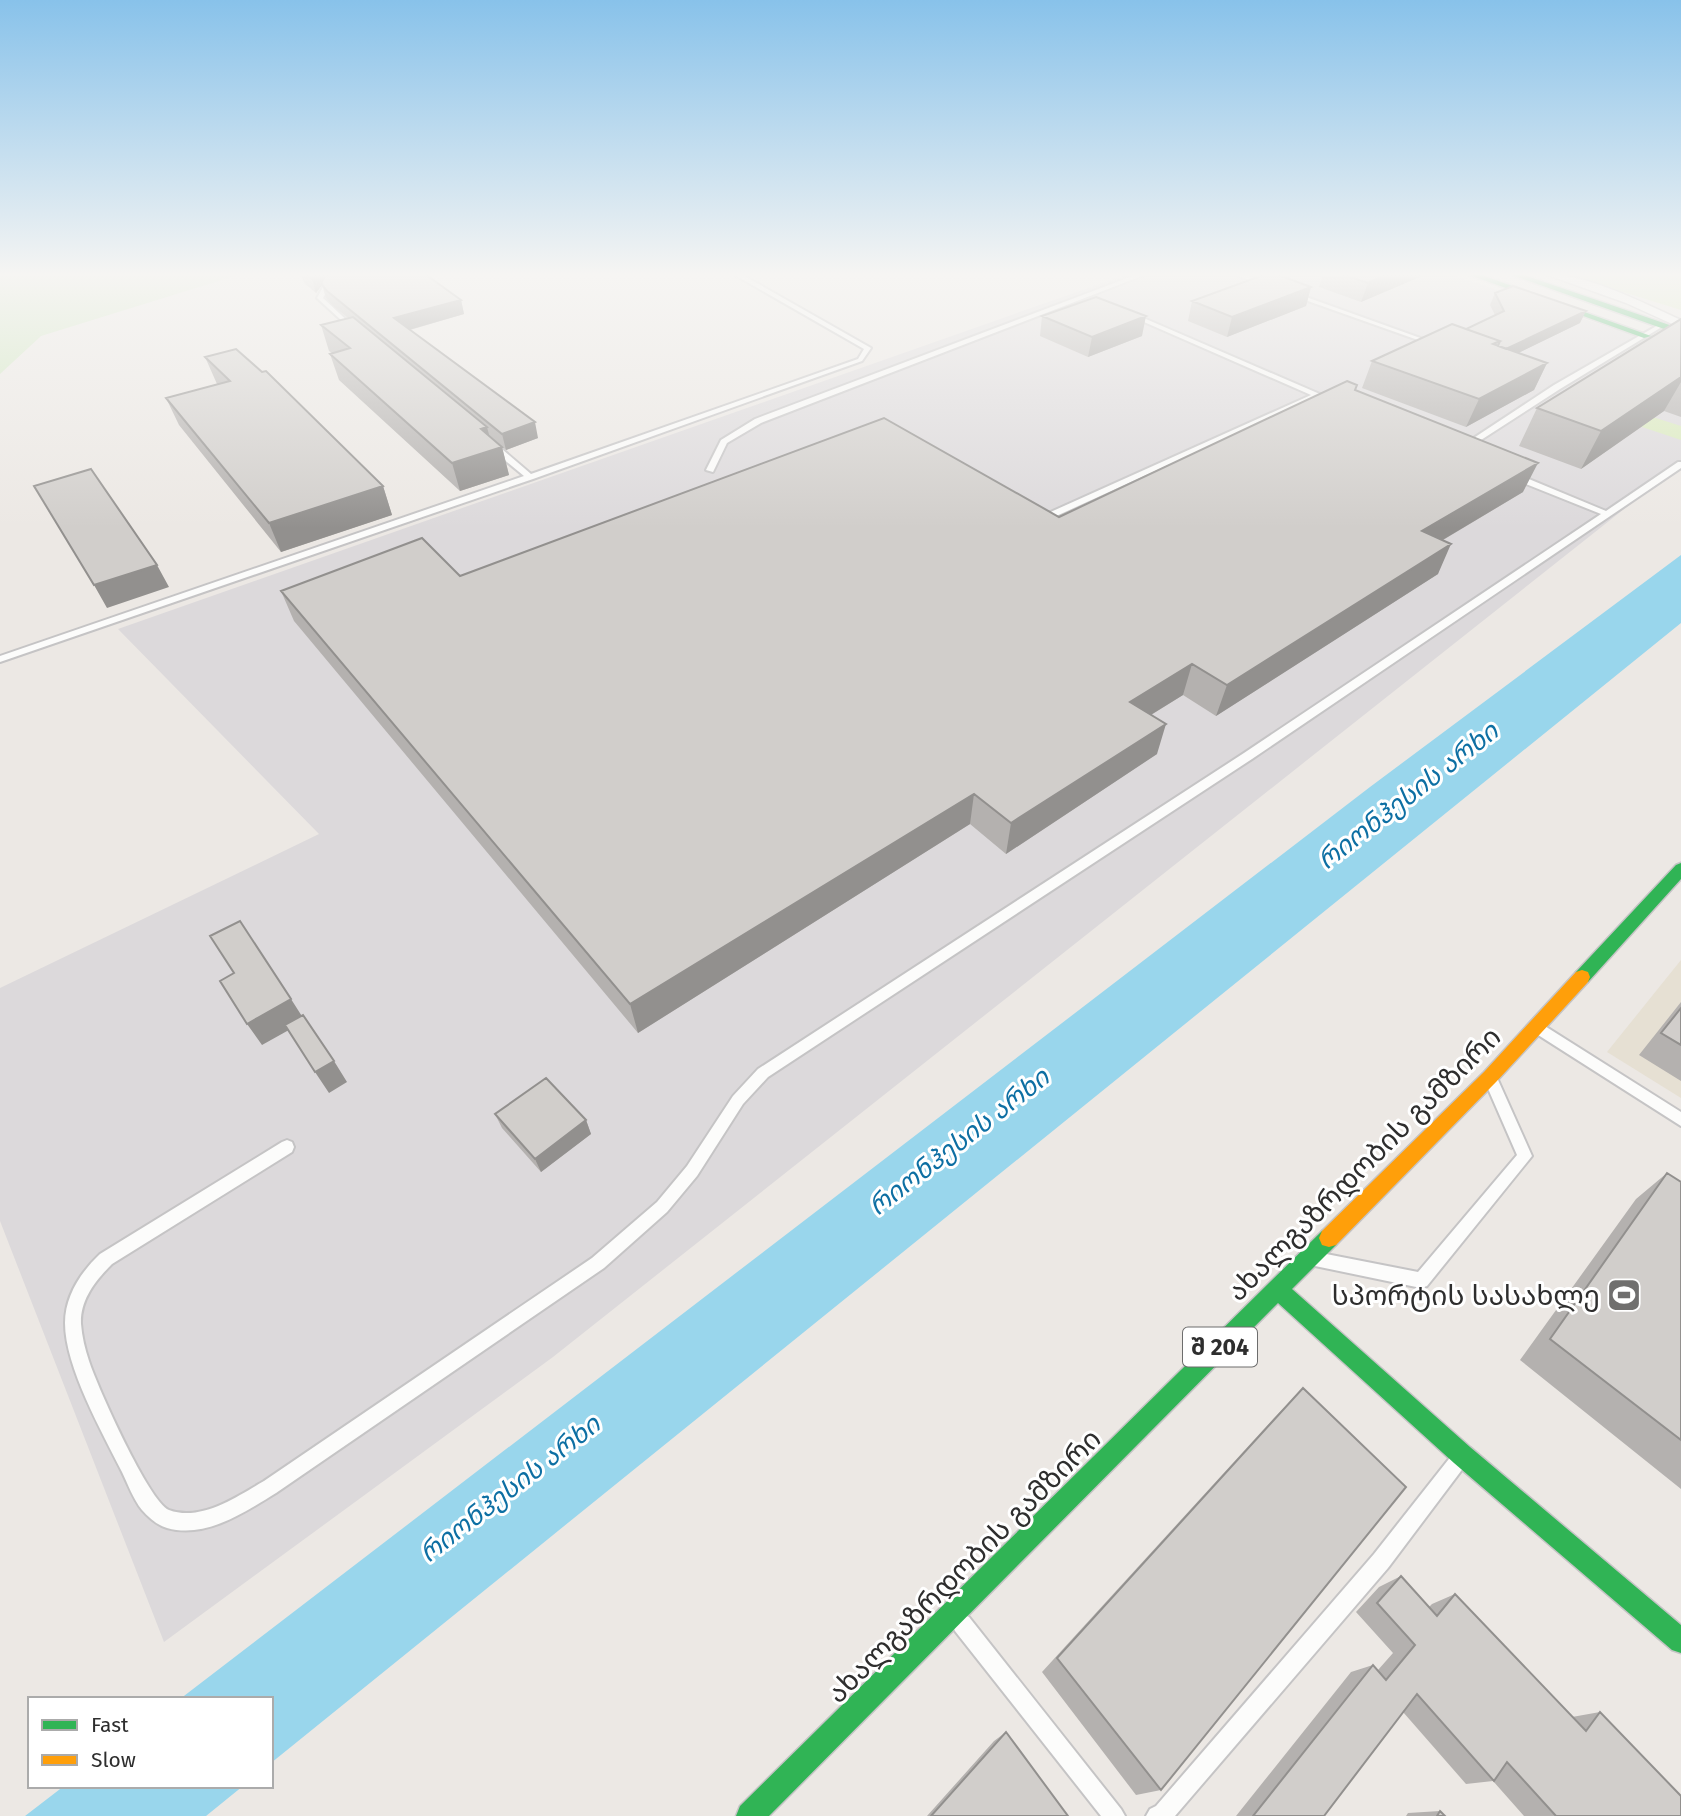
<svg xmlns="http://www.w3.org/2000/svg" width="1681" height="1816" font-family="'Fira Sans','Noto Sans Georgian',sans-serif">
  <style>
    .industrial { fill: #dcd9db }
    .education { fill: #e6e0d3 }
    .green { fill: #cee6be }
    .pitch { fill: #d9eabb }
    .water { fill: #99d6ec }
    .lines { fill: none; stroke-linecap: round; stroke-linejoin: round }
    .lane-casing { stroke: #c5c4c5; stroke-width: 4 }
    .street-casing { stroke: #c5c4c5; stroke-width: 3 }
    .fast-casing { stroke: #c5c4c5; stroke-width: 3 }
    .slow-casing { stroke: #c5c4c5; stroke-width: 3 }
    .lane { fill: #fcfcfb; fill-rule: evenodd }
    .street { fill: #fcfcfb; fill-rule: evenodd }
    .fast { fill: #30b455; fill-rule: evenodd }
    .slow { fill: #ff9f0a; fill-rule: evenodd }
    .wall { fill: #b4b1af }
    .shaded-wall { fill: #92908e }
    .building { fill: #d1cecb; stroke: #92908e; stroke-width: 2 }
    .labels { text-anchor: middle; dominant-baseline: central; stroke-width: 6; stroke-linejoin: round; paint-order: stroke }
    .shield { fill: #fff; stroke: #6d6d6d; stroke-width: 2 }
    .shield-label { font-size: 23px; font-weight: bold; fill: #2e2e2e }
    .water-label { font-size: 26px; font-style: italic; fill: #0d6fa3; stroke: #fff }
    .near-street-label { font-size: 28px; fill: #2e2e2e; stroke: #fff }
    .near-poi-label { font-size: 28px; fill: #2e2e2e; stroke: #fff; text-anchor: end }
  </style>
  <rect width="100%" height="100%" fill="#ece8e4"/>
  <path class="industrial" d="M 1128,274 L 1449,274 L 1681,351 L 1681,464 L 553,1357 L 164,1642 L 0,1221 L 0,988 L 319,834 L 118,629 Z"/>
  <path class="education" d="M 1681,960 L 1681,1098 L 1607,1052 Z"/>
  <path class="green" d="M 0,274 L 241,274 L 41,336 L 0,374 Z"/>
  <path class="pitch" d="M 1565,274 L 1681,274 L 1681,310 Z
    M 1637,412 L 1681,426 L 1681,440 L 1624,421 Z"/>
  <path class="water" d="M 1681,555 L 1681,623 L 271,1763 L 271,1699 L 180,1699 L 1370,787 Z
    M 64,1786 L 243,1786 L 206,1816 L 25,1816 Z"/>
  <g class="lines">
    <g class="lane-casing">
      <path id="lane" d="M 347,274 L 355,274 L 328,289 L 323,298 L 355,328 L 355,330 L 353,331 L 317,298 L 323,287 Z
        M 733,274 L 741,274 L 871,348 L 862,361 L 533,479 L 0,662 L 0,656 L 524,476 L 490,448 L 490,444 L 496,444 L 531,474 L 858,359 L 864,349 Z
        M 1138,274 L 1147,274 L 761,423 L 727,443 L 713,472 L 706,470 L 721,440 L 755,419 Z
        M 1234,274 L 1243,274 L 1269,285 L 1264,286 Z
        M 1291,293 L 1295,293 L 1437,344 L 1432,345 L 1291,295 Z
        M 1128,313 L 1132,313 L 1336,401 L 1332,403 L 1317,397 L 1041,523 L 1035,523 L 1035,519 L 1311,395 L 1128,315 Z
        M 1660,324 L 1665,325 L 1560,389 L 1467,449 L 1460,447 L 1554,385 Z
        M 1678,462 L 1681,462 L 1681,468 L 1252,759 L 768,1077 L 743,1104 L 697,1176 L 667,1212 L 604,1268 L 276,1493 C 245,1512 206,1539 167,1528 C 157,1525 149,1518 142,1510 C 133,1499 128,1484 122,1472 C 102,1432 65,1367 65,1323 C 65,1296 81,1272 100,1254 L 282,1142 L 287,1140 L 292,1142 L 294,1147 L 292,1152 L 112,1264 C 95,1281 80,1300 81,1324 C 82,1337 85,1349 89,1361 C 97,1386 149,1502 169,1510 C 201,1522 238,1496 264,1481 L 592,1258 L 657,1202 L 687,1166 L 733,1096 L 758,1069 L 1244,753 L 1601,514 L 1511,478 L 1511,474 L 1517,474 L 1606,511 Z
        M 1540,1023 L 1681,1112 L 1681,1126 L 1535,1033 L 1533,1029 L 1535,1025 Z
        M 1493,1078 L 1498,1080 L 1532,1156 L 1427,1286 L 1421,1288 L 1315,1266 L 1313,1261 L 1315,1256 L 1321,1253 L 1418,1272 L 1517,1155 L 1486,1084 L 1488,1080 Z
        M 1458,1452 L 1464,1455 L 1467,1461 L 1464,1467 L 1388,1568 L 1175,1816 L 1146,1816 L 1150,1809 L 1156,1806 L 1374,1554 L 1452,1455 Z
        M 962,1614 L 969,1617 L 1121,1809 L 1125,1816 L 1101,1816 L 955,1631 L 952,1624 L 955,1617 Z"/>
    </g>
    <g class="street-casing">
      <path id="street" d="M 1545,274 C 1588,274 1641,302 1681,320 L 1681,328 L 1626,303 Z"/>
    </g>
    <g class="fast-casing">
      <path id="fast" d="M 1467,274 L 1479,274 L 1651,336 L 1644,338 Z
        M 1509,274 L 1521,274 L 1681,329 L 1681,335 Z
        M 1681,863 L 1681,879 L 1588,982 L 1576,982 L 1574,977 L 1576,972 L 1676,865 Z
        M 1329,1229 L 1336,1231 L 1339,1238 L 1336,1245 L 1292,1289 L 1470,1447 L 1681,1625 L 1681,1653 L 1672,1650 L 1454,1463 L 1278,1303 L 769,1816 L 736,1816 L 740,1806 L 1270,1282 L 1322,1231 Z"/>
    </g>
    <g class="slow-casing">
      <path id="slow" d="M 1582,970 L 1588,972 L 1590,977 L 1588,982 L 1496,1082 L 1336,1245 L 1329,1247 L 1322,1245 L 1319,1238 L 1322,1231 L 1484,1072 L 1576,972 Z"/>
    </g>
    <use href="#lane" class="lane"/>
    <use href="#street" class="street"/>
    <use href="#fast" class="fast"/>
    <use href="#slow" class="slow"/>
  </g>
  <path class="wall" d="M 301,274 L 425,274 L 461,300 L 464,314 L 410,330 L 538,438 L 506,450 L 490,436 L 502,447 L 509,475 L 460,491 L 339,380 L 330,354 L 332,353 L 329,351 L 321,325 L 348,318 L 332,305 L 326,298 L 322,285 L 316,293 L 304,283 Z
    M 1323,274 L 1423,274 L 1422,276 L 1361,302 L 1319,287 Z
    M 1311,287 L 1306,306 L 1227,337 L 1188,321 L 1192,301 Z
    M 1495,293 L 1580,323 L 1518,353 L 1547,363 L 1534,390 L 1466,427 L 1362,388 L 1372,361 L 1466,329 L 1495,315 L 1490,305 Z
    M 1042,316 L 1142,336 L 1088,357 L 1040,336 Z
    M 1681,319 L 1681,417 L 1664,411 L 1581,469 L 1519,446 L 1537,408 Z
    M 205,357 L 383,486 L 392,515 L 281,552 L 179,425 L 166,398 L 217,384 Z
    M 1355,390 L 1523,492 L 1443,540 L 1438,574 L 1216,716 L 1183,695 L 1151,715 L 1157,754 L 1006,854 L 970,824 L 638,1033 L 294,621 L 281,591 L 460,576 L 1059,517 Z
    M 1681,1002 L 1681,1081 L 1639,1055 Z
    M 495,1114 L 586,1120 L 591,1134 L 541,1172 L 502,1128 Z
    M 1667,1173 L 1681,1182 L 1681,1489 L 1520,1360 L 1636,1199 Z
    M 1303,1388 L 1161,1790 L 1136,1795 L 1042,1672 L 1274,1418 Z
    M 1401,1576 L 1429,1607 L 1432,1604 L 1455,1594 L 1572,1717 L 1600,1712 L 1681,1816 L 1524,1816 L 1493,1781 L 1466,1784 L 1403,1712 L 1324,1816 L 1236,1816 L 1351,1672 L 1373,1665 L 1378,1670 L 1393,1653 L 1356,1612 L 1379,1587 Z
    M 1006,1732 L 1068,1816 L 927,1816 L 994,1741 Z
    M 1440,1811 L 1445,1816 L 1406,1816 L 1408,1813 Z"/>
  <path class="shaded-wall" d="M 315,274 L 341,274 L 322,285 L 316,293 L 312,279 Z
    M 1388,274 L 1423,274 L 1422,276 L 1361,302 L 1368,283 Z
    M 1311,287 L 1306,306 L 1227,337 L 1232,317 Z
    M 461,300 L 464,314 L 398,333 L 394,318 Z
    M 1586,311 L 1580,323 L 1500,362 L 1506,349 Z
    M 1146,316 L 1142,336 L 1088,357 L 1092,337 Z
    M 1547,363 L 1534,390 L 1466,427 L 1479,399 Z
    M 1681,377 L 1681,382 L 1664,411 L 1581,469 L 1601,431 Z
    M 535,422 L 538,438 L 506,450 L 502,434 Z
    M 487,427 L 493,450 L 502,447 L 509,475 L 460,491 L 452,463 L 481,429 Z
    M 1538,463 L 1523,492 L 1409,560 L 1422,531 Z
    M 383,486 L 392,515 L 281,552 L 269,523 Z
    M 1451,544 L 1438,574 L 1216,716 L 1227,685 Z
    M 157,565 L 169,587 L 107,608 L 94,585 Z
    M 1192,664 L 1183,695 L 1123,732 L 1130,702 Z
    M 1166,724 L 1157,754 L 1006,854 L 1011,823 Z
    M 974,794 L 970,824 L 638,1033 L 630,1004 Z
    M 291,999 L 305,1021 L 262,1045 L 247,1024 Z
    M 334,1061 L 347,1082 L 329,1093 L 315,1072 Z
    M 586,1120 L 591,1134 L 541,1172 L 535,1159 Z"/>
  <path class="building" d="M 306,274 L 315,274 L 312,279 Z
    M 329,274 L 425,274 L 461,300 L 394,318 L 535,422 L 502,434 L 327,291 L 321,283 L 325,277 Z
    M 1266,274 L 1276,274 L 1311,287 L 1232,317 L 1192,301 Z
    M 1342,274 L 1388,274 L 1368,283 Z
    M 1513,286 L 1586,311 L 1506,349 L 1498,346 L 1500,341 L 1466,329 L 1504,311 L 1495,293 Z
    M 1096,297 L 1146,316 L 1092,337 L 1042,316 Z
    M 353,317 L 487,427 L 481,429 L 502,447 L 452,463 L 330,354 L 350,348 L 321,325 Z
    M 1681,319 L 1681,377 L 1601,431 L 1537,408 Z
    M 1452,324 L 1500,341 L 1493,344 L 1547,363 L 1479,399 L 1372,361 Z
    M 236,349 L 262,372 L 266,371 L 383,486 L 269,523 L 166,398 L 230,381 L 205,357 Z
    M 1347,381 L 1357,385 L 1355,390 L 1538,463 L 1422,531 L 1451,544 L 1227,685 L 1192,664 L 1130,702 L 1166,724 L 1011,823 L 974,794 L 630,1004 L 281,591 L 422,538 L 460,576 L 884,418 L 1059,517 Z
    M 91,469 L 157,565 L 94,585 L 34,486 Z
    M 240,921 L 291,999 L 247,1024 L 220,981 L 234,973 L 210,936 Z
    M 1681,1008 L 1681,1045 L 1661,1033 Z
    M 303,1015 L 334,1061 L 315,1072 L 285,1025 Z
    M 546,1078 L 586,1120 L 535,1159 L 495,1114 Z
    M 1667,1173 L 1681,1182 L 1681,1440 L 1550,1339 Z
    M 1303,1388 L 1406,1487 L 1161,1790 L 1057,1658 Z
    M 1401,1576 L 1437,1616 L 1455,1594 L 1586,1731 L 1600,1712 L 1681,1796 L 1681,1816 L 1556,1816 L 1507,1762 L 1494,1781 L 1417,1694 L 1324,1816 L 1253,1816 L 1373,1665 L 1386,1680 L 1415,1645 L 1377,1603 Z
    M 1006,1732 L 1068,1816 L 931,1816 Z
    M 1440,1811 L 1445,1816 L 1437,1816 Z"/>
  <linearGradient id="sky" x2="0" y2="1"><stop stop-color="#88c2ea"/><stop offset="0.52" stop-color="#f6f5f3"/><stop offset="1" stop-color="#f6f5f3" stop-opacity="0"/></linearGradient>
  <rect width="1681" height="528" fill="url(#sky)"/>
  <defs>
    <g id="stadium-square" transform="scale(1.75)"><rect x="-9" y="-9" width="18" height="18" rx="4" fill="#706f6e" stroke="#fff"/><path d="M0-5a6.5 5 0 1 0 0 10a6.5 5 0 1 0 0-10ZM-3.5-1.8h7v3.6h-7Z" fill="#fff"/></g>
  </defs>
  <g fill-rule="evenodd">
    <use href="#stadium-square" x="1624" y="1295"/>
  </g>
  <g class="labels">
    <rect class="shield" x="1183" y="1327.5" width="74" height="39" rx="5"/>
    <g class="shield-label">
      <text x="1220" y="1347">შ 204</text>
    </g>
    <g class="water-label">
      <text transform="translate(1408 796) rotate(-38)">რიონჰესის არხი</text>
      <text transform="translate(959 1142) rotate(-38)">რიონჰესის არხი</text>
      <text transform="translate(510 1489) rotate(-38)">რიონჰესის არხი</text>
    </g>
    <g class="near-street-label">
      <text transform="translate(1364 1164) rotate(-45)">ახალგაზრდობის გამზირი</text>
      <text transform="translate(964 1566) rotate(-45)">ახალგაზრდობის გამზირი</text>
    </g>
    <g class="near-poi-label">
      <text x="1600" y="1295">სპორტის სასახლე</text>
    </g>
  </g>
  <rect x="28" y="1697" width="245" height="91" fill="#ffffff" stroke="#ababab" stroke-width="2"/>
  <rect x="42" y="1720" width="35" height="10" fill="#30b455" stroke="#ababab" stroke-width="2"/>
  <text x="91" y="1732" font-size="21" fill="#2e2e2e">Fast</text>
  <rect x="42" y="1755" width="35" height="10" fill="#ff9f0a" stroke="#ababab" stroke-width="2"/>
  <text x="91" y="1767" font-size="21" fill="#2e2e2e">Slow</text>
</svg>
